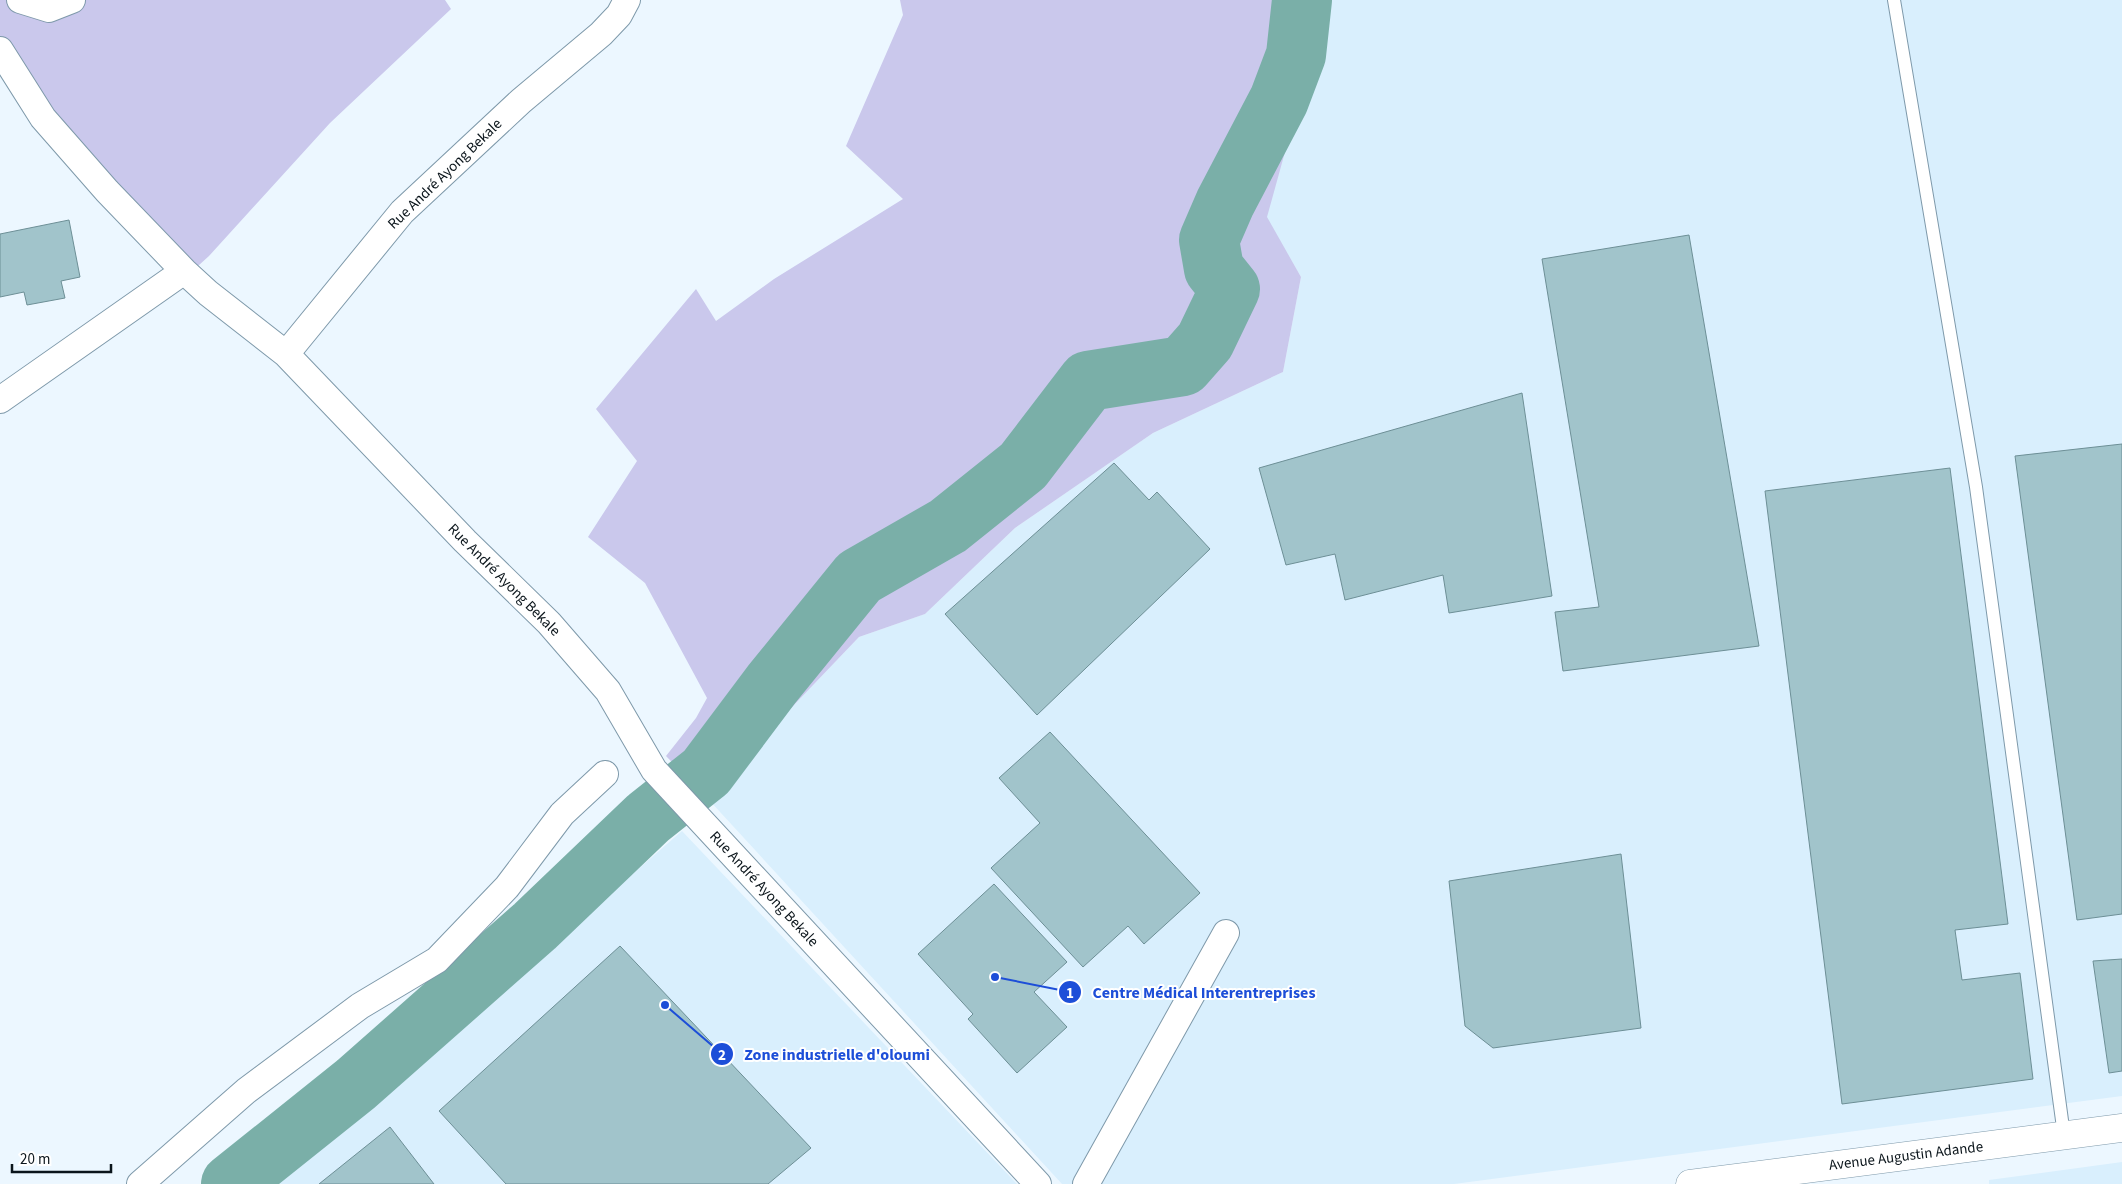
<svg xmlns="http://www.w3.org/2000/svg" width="2122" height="1184" font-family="'Source Sans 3',sans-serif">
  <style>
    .built { fill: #d9effd }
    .green { fill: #cac8ec }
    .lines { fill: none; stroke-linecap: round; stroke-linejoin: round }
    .river { stroke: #7aafa8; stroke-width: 60 }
    .building { fill: #a1c4cb; stroke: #6d8f96 }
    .service-casing { stroke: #7e99aa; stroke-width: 14 }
    .minor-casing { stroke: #7e99aa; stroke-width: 28 }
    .tertiary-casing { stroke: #7e99aa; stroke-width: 29 }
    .service { stroke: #fff; stroke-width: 12 }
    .minor { stroke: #fff; stroke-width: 26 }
    .tertiary { stroke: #fff; stroke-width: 28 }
    .labels { text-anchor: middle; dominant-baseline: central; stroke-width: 4; stroke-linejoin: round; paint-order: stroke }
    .street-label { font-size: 15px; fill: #0b151b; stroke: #fff }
    .leader { fill: none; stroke: #1d4ed8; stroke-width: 2 }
    .callout-dot { fill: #1d4ed8; stroke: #fff; stroke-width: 2 }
    .mark-label { font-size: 15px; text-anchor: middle; font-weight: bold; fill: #fff }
    .callout-label { font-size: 16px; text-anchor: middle; font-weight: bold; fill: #1d4ed8; stroke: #fff; stroke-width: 4; stroke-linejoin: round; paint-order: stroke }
  </style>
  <rect width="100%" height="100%" fill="#ecf7ff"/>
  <path class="built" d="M 1327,0 L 2122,0 L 2122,1096 L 1454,1184 L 1062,1184 L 709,800 L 773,727 L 859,637 L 925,614 L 1015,528 L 1153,433 L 1283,372 L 1301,277 L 1266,217 Z
    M 682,831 L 1017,1184 L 275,1184 Z
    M 2122,1162 L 2122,1184 L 1989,1184 L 1989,1180 Z"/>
  <path class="green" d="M 0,0 L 445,0 L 451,9 L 330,123 L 209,256 L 188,275 L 0,50 Z
    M 900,0 L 1327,0 L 1267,217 L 1301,277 L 1283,372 L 1153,433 L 1015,528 L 925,614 L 859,637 L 773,727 L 709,800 L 666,756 L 696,718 L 707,698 L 645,583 L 588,537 L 637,461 L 596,409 L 696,289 L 716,321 L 774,279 L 903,199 L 846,146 L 903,15 Z"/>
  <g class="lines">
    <path class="river" d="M 231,1184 L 356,1084 L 535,926 L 648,818 L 706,772 L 772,684 L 859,577 L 948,526 L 1023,466 L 1088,381 L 1183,366 L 1205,341 L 1230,289 L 1214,269 L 1209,240 L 1225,203 L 1279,100 L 1296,55 L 1302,0"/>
  </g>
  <path class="building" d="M 69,220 L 80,277 L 61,281 L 65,298 L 27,305 L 24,292 L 0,297 L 0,234 Z
    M 1689,235 L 1759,646 L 1563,671 L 1555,612 L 1599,607 L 1542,259 Z
    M 1522,393 L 1552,596 L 1449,613 L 1443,575 L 1345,600 L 1335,554 L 1286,565 L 1259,468 Z
    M 2122,444 L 2122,914 L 2077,920 L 2015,456 Z
    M 1114,463 L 1149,500 L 1157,492 L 1210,549 L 1037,715 L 945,614 Z
    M 1950,468 L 2008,924 L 1955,930 L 1962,980 L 2020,973 L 2033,1079 L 1842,1104 L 1765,491 Z
    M 1050,732 L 1200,893 L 1144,944 L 1128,926 L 1083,967 L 991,868 L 1040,823 L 999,778 Z
    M 1621,854 L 1641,1028 L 1493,1048 L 1465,1026 L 1449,881 Z
    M 994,884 L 1067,962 L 1034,992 L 1067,1027 L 1017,1073 L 968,1019 L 973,1014 L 918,954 Z
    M 620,946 L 811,1148 L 768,1184 L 506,1184 L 439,1111 Z
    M 2122,959 L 2122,1071 L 2109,1073 L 2093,961 Z
    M 390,1127 L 434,1184 L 319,1184 Z"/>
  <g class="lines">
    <g class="service-casing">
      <path id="service" d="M 1894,0 L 1976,487 L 2064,1135"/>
    </g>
    <g class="minor-casing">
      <path id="minor" d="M 20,0 L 49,9 L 72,0
        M 627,0 L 619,15 L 601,34 L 521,101 L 402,212 L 286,354 L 465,541 L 549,623 L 608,691 L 654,770 L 1038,1184
        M 0,50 L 43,118 L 107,191 L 184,271 L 208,293 L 286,354
        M 0,400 L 184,271
        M 140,1184 L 246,1091 L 360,1006 L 437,960 L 507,887 L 562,814 L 605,774
        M 1086,1184 L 1226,933"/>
    </g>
    <g class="tertiary-casing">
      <path id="tertiary" d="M 1690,1184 L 2122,1128"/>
    </g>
    <use href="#service" class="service"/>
    <use href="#minor" class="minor"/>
    <use href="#tertiary" class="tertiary"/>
  </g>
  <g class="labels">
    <g class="street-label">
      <text transform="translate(445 174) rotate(-44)">Rue André Ayong Bekale</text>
      <text transform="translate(504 580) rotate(45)">Rue André Ayong Bekale</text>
      <text transform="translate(764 889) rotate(47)">Rue André Ayong Bekale</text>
      <text transform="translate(1906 1156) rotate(-7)">Avenue Augustin Adande</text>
    </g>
  </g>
  <path class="leader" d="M995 977L1070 992M665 1005L722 1054"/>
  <g class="callout-dot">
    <circle cx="995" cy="977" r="5"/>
    <circle cx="665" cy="1005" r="5"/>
    <circle cx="1070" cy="992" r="12"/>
    <circle cx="722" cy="1054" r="12"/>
  </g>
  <g class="mark-label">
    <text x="1070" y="998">1</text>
    <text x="722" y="1060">2</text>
  </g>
  <g class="callout-label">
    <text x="1204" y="998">Centre Médical Interentreprises</text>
    <text x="837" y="1060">Zone industrielle d'oloumi</text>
  </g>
  <path d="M12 1164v8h99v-8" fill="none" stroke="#0b151b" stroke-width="2.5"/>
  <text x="20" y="1164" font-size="15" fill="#0b151b" stroke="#ffffff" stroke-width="4" paint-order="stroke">20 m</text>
</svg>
